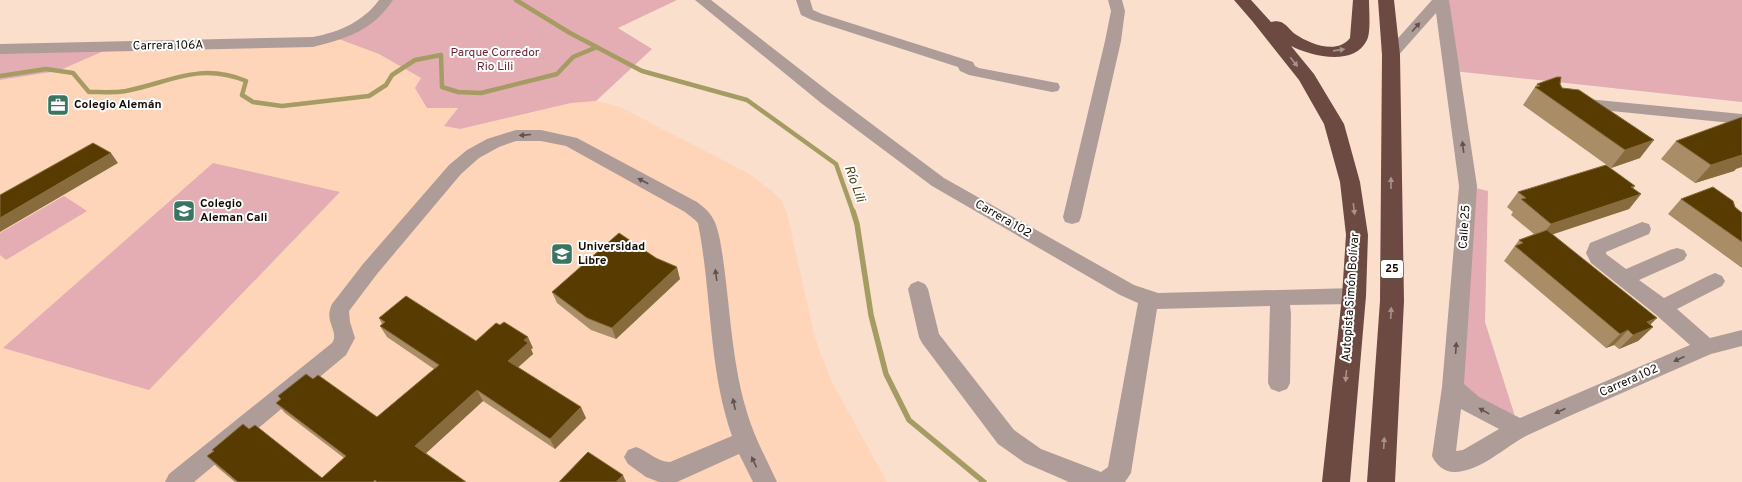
<svg xmlns="http://www.w3.org/2000/svg" width="1742" height="482" font-family="Overpass,sans-serif">
  <style>
    .built { fill: #fed5b9 }
    .green { fill: #e4acb3 }
    .lines { fill: none; stroke-linecap: round; stroke-linejoin: round }
    .stream-far1 { stroke: #a59c63; stroke-width: 4.5 }
    .stream { stroke: #a59c63; stroke-width: 5.5 }
    .minor { fill: #ae9c98; fill-rule: evenodd }
    .highway { fill: #6c4a42; fill-rule: evenodd }
    .wall { fill: #a98d66 }
    .shaded-wall { fill: #886c3e }
    .building { fill: #573b00; stroke: #886c3e }
    .oneway { fill: #61524e }
    .oneway2 { fill: #a7928e }
    .labels { text-anchor: middle; dominant-baseline: central; stroke-width: 4; stroke-linejoin: round; paint-order: stroke }
    .shield { fill: #fff; stroke: #5a534f; stroke-width: 1 }
    .shield-label { font-size: 11px; font-weight: bold; fill: #140903 }
    .street-label { font-size: 12px; fill: #140903; stroke: #fff }
    .park-label { font-size: 12px; fill: #712436; stroke: #fff }
    .poi-label { font-size: 12px; font-weight: bold; fill: #140903; stroke: #fff; text-anchor: start }
    .water-label { font-size: 13px; font-style: italic; fill: #494214; stroke: #fff }
  </style>
  <rect width="100%" height="100%" fill="#fbdfcd"/>
  <path class="built" d="M 336,37 L 379,54 L 421,78 L 458,107 L 445,126 L 460,129 L 571,103 L 596,101 L 610,104 L 620,107 L 748,173 L 772,191 L 782,201 L 787,213 L 815,338 L 831,380 L 887,482 L 0,482 L 0,80 L 58,71 L 113,47 Z"/>
  <path class="green" d="M 386,0 L 677,0 L 618,28 L 652,49 L 596,101 L 571,103 L 460,129 L 444,126 L 458,108 L 427,108 L 415,88 L 421,78 L 379,54 L 336,38 Z
    M 1442,0 L 1742,0 L 1742,102 L 1453,71 Z
    M 113,47 L 58,71 L 0,80 L 0,49 Z
    M 213,163 L 340,192 L 149,390 L 3,348 Z
    M 1468,186 L 1488,191 L 1485,322 L 1519,429 L 1453,387 Z
    M 64,196 L 87,211 L 6,260 L 0,255 L 0,233 Z"/>
  <g class="lines">
    <path class="stream-far1" d="M 516,0 L 570,33 L 642,71 L 747,100 L 836,164 L 853,212
      M 0,76 L 46,69 L 73,73 L 89,92 C 101,92 114,93 126,91 C 171,82 199,62 246,81 L 242,95 L 253,102 L 282,106 L 369,96 L 386,85 L 392,75 L 415,60 L 441,55 L 442,87 L 458,92 L 481,93 L 557,74 L 573,57 L 597,47"/>
    <path class="stream" d="M 853,211 L 857,224 L 871,315 L 886,374 L 909,420 L 984,482"/>
    <path class="minor" d="M 379,0 L 393,0 C 372,31 348,38 313,47 L 0,54 L 0,44 L 313,37 C 339,32 363,22 379,0 Z
      M 695,0 L 711,0 L 833,95 L 944,178 L 1134,285 L 1158,293 L 1354,288 L 1361,291 L 1364,296 L 1361,301 L 1354,304 L 1290,305 L 1291,314 L 1290,383 L 1287,389 L 1279,392 L 1271,389 L 1268,383 L 1270,306 L 1157,309 L 1131,473 L 1125,482 L 1069,482 L 1025,463 L 998,444 L 922,343 L 919,337 L 908,289 L 911,284 L 918,281 L 925,284 L 928,289 L 939,334 L 1014,430 L 1041,449 L 1101,472 L 1108,467 L 1138,303 L 1120,295 L 932,186 L 821,103 Z
      M 796,0 L 810,0 L 813,10 L 822,14 L 973,62 L 975,66 L 979,68 L 1052,82 L 1058,83 L 1060,87 L 1058,91 L 1052,92 L 969,75 L 960,71 L 958,67 L 812,20 L 801,15 Z
      M 1108,0 L 1122,0 L 1125,11 L 1121,41 L 1081,217 L 1079,222 L 1072,224 L 1065,222 L 1063,217 L 1105,41 L 1111,11 Z
      M 1432,0 L 1449,0 L 1477,186 L 1464,384 L 1479,397 L 1520,418 L 1690,345 L 1655,314 L 1591,263 L 1586,253 L 1590,243 L 1642,222 L 1649,224 L 1651,229 L 1649,234 L 1606,252 L 1606,254 L 1626,269 L 1670,250 L 1677,248 L 1684,250 L 1687,255 L 1684,260 L 1639,280 L 1664,298 L 1708,276 L 1715,273 L 1722,276 L 1725,281 L 1722,286 L 1677,309 L 1710,338 L 1742,330 L 1742,346 L 1711,354 C 1650,381 1588,407 1528,435 C 1506,446 1481,471 1456,472 C 1445,473 1436,465 1432,456 L 1442,387 L 1459,186 L 1436,13 L 1396,58 L 1391,60 L 1386,58 L 1383,55 ZM 1461,409 L 1499,429 L 1463,450 L 1456,451 Z
      M 1577,98 L 1742,114 L 1742,124 L 1571,107 L 1569,103 L 1571,99 Z
      M 516,130 L 541,130 L 577,138 L 697,202 C 713,214 716,221 720,240 C 730,296 730,354 746,409 C 753,435 766,458 777,482 L 753,482 L 739,454 L 677,482 L 659,482 L 646,477 L 628,464 L 624,457 L 628,450 L 636,447 C 648,451 657,462 670,462 L 732,436 C 708,367 712,294 698,223 L 695,220 L 685,212 L 566,146 L 541,141 L 516,141 L 499,147 L 479,158 L 461,174 L 377,274 L 349,311 L 350,322 L 355,338 L 346,355 L 194,482 L 165,482 L 169,474 L 332,343 C 340,331 323,322 332,304 L 363,264 L 449,165 L 467,150 L 487,139 Z"/>
    <path class="highway" d="M 1234,0 L 1251,0 L 1271,22 C 1275,21 1277,21 1281,22 C 1286,24 1290,30 1295,34 C 1310,44 1337,55 1350,38 L 1353,0 L 1369,0 C 1369,10 1371,32 1367,40 C 1354,67 1311,56 1291,46 L 1314,74 L 1344,124 L 1360,182 L 1368,235 L 1366,296 L 1350,482 L 1322,482 L 1342,296 L 1346,235 L 1340,182 L 1324,124 L 1299,80 L 1253,22 Z
      M 1378,0 L 1394,0 L 1400,55 L 1404,301 L 1395,482 L 1367,482 L 1380,301 L 1382,55 Z"/>
  </g>
  <path class="wall" d="M 1537,84 L 1560,84 L 1562,88 L 1640,158 L 1611,168 L 1523,105 Z
    M 1676,141 L 1736,169 L 1734,171 L 1695,183 L 1661,159 Z
    M 1633,188 L 1641,194 L 1629,209 L 1552,234 L 1653,327 L 1638,341 L 1619,349 L 1614,345 L 1606,348 L 1504,261 L 1519,240 L 1534,234 L 1511,215 L 1513,212 L 1507,207 L 1518,192 Z
    M 1681,199 L 1735,207 L 1742,213 L 1742,268 L 1668,214 Z
    M 680,279 L 616,339 L 591,330 L 557,303 L 552,292 Z
    M 379,318 L 476,341 L 533,348 L 531,349 L 533,354 L 518,367 L 586,418 L 555,449 L 483,401 L 426,453 L 466,482 L 235,482 L 217,467 L 207,456 L 249,429 L 322,478 L 344,458 L 285,413 L 276,403 L 280,399 L 278,396 L 313,379 L 377,417 L 434,369 L 387,337 L 380,326 L 382,324 Z"/>
  <path class="shaded-wall" d="M 1654,140 L 1640,158 L 1611,168 L 1625,150 Z
    M 111,153 L 118,163 L 0,232 L 0,218 Z
    M 1742,155 L 1742,167 L 1736,169 L 1734,171 L 1695,183 L 1711,165 Z
    M 1635,186 L 1623,200 L 1641,194 L 1629,209 L 1539,239 L 1551,224 Z
    M 677,267 L 680,279 L 616,339 L 612,328 Z
    M 1657,318 L 1646,329 L 1653,327 L 1638,341 L 1619,349 L 1633,335 L 1647,322 Z
    M 1628,330 L 1614,345 L 1606,348 L 1620,334 Z
    M 528,337 L 533,348 L 531,349 L 533,354 L 513,372 L 508,361 L 524,340 Z
    M 477,390 L 483,401 L 423,456 L 415,446 Z
    M 581,407 L 586,418 L 555,449 L 550,439 Z
    M 623,475 L 626,482 L 616,482 Z"/>
  <path class="building" d="M 1557,77 L 1561,77 L 1560,84 L 1562,88 L 1579,90 L 1654,140 L 1625,150 L 1535,87 L 1540,86 L 1537,84 Z
    M 1742,117 L 1742,155 L 1711,165 L 1676,141 Z
    M 93,143 L 111,153 L 0,218 L 0,195 Z
    M 1606,165 L 1635,186 L 1631,187 L 1641,194 L 1551,224 L 1521,199 L 1526,198 L 1518,192 Z
    M 1713,187 L 1733,201 L 1735,207 L 1742,213 L 1742,242 L 1681,199 Z
    M 1547,230 L 1657,318 L 1647,322 L 1653,327 L 1633,335 L 1628,330 L 1620,334 L 1515,246 L 1523,243 L 1519,240 Z
    M 619,233 L 656,258 L 677,267 L 612,328 L 587,318 L 552,292 Z
    M 406,296 L 476,341 L 496,323 L 500,325 L 504,322 L 528,337 L 524,340 L 528,343 L 508,361 L 581,407 L 550,439 L 477,390 L 415,446 L 466,482 L 377,482 L 375,480 L 373,482 L 238,482 L 207,456 L 214,451 L 212,450 L 243,424 L 249,429 L 255,425 L 322,478 L 346,456 L 276,403 L 281,399 L 278,396 L 306,374 L 313,379 L 318,375 L 377,417 L 439,365 L 380,326 L 385,322 L 379,318 Z
    M 588,452 L 623,475 L 616,482 L 559,482 Z"/>
  <defs><path id="oneway-solid" d="M-6-.8H1V-3.2L6.5 0L1 3.2V.8H-6Z"/></defs>
  <g class="oneway">
    <use href="#oneway-solid" transform="translate(1416 27) rotate(-48)"/>
    <use href="#oneway-solid" transform="translate(525 135) rotate(175)"/>
    <use href="#oneway-solid" transform="translate(1463 147) rotate(-97)"/>
    <use href="#oneway-solid" transform="translate(643 181) rotate(-152)"/>
    <use href="#oneway-solid" transform="translate(716 275) rotate(-98)"/>
    <use href="#oneway-solid" transform="translate(1456 348) rotate(-86)"/>
    <use href="#oneway-solid" transform="translate(1679 359) rotate(156)"/>
    <use href="#oneway-solid" transform="translate(734 404) rotate(-102)"/>
    <use href="#oneway-solid" transform="translate(1484 411) rotate(-151)"/>
    <use href="#oneway-solid" transform="translate(1560 411) rotate(156)"/>
    <use href="#oneway-solid" transform="translate(754 462) rotate(-115)"/>
  </g>
  <g class="oneway2">
    <use href="#oneway-solid" transform="translate(1339 50) rotate(-8)"/>
    <use href="#oneway-solid" transform="translate(1294 62) rotate(51)"/>
    <use href="#oneway-solid" transform="translate(1391 183) rotate(-90)"/>
    <use href="#oneway-solid" transform="translate(1354 209) rotate(83)"/>
    <use href="#oneway-solid" transform="translate(1391 313) rotate(-87)"/>
    <use href="#oneway-solid" transform="translate(1346 376) rotate(95)"/>
    <use href="#oneway-solid" transform="translate(1384 443) rotate(-87)"/>
  </g>
  <defs>
    <g id="office-square" transform="scale(1.15)"><rect x="-9" y="-9" width="18" height="18" rx="4" fill="#397560" stroke="#fff"/><path d="M-6-3h4V-5.5h4V-3h4V5H-6ZM-1-4.5V-3h2v-1.5ZM-6 0V1H6V0Z" fill="#fff"/></g>
    <g id="school-square" transform="scale(1.15)"><rect x="-9" y="-9" width="18" height="18" rx="4" fill="#397560" stroke="#fff"/><path d="M0-5L7-2L0 1L-7-2ZM-4 1L0 2.5L4 1V4Q0 6-4 4Z" fill="#fff"/></g>
    <g id="university-square" transform="scale(1.15)"><rect x="-9" y="-9" width="18" height="18" rx="4" fill="#397560" stroke="#fff"/><path d="M0-5L7-2L0 1L-7-2ZM-4 1L0 2.5L4 1V4Q0 6-4 4Z" fill="#fff"/></g>
  </defs>
  <g fill-rule="evenodd">
    <use href="#office-square" x="58" y="105"/>
    <use href="#school-square" x="184" y="211"/>
    <use href="#university-square" x="562" y="254"/>
  </g>
  <g class="labels">
    <rect class="shield" x="1381" y="260" width="22" height="18" rx="3"/>
    <g class="shield-label">
      <text x="1392" y="269">25</text>
    </g>
    <g class="street-label">
      <text transform="translate(168 46) rotate(-1)">Carrera 106A</text>
      <text transform="translate(1003 219) rotate(30)">Carrera 102</text>
      <text transform="translate(1465 227) rotate(-86)">Calle 25</text>
      <text transform="translate(1351 297) rotate(-86)">Autopista Simón Bolívar</text>
      <text transform="translate(1629 381) rotate(-24)">Carrera 102</text>
    </g>
    <g class="park-label">
      <text x="495" y="53">Parque Corredor<tspan x="495" dy="14">Rio Lili</tspan></text>
    </g>
    <g class="poi-label">
      <text x="74" y="105">Colegio Alemán</text>
      <text x="200" y="204">Colegio<tspan x="200" dy="14">Aleman Cali</tspan></text>
      <text x="578" y="247">Universidad<tspan x="578" dy="14">Libre</tspan></text>
    </g>
    <g class="water-label">
      <text transform="translate(854 184) rotate(70)">Río Lili</text>
    </g>
  </g>
</svg>
